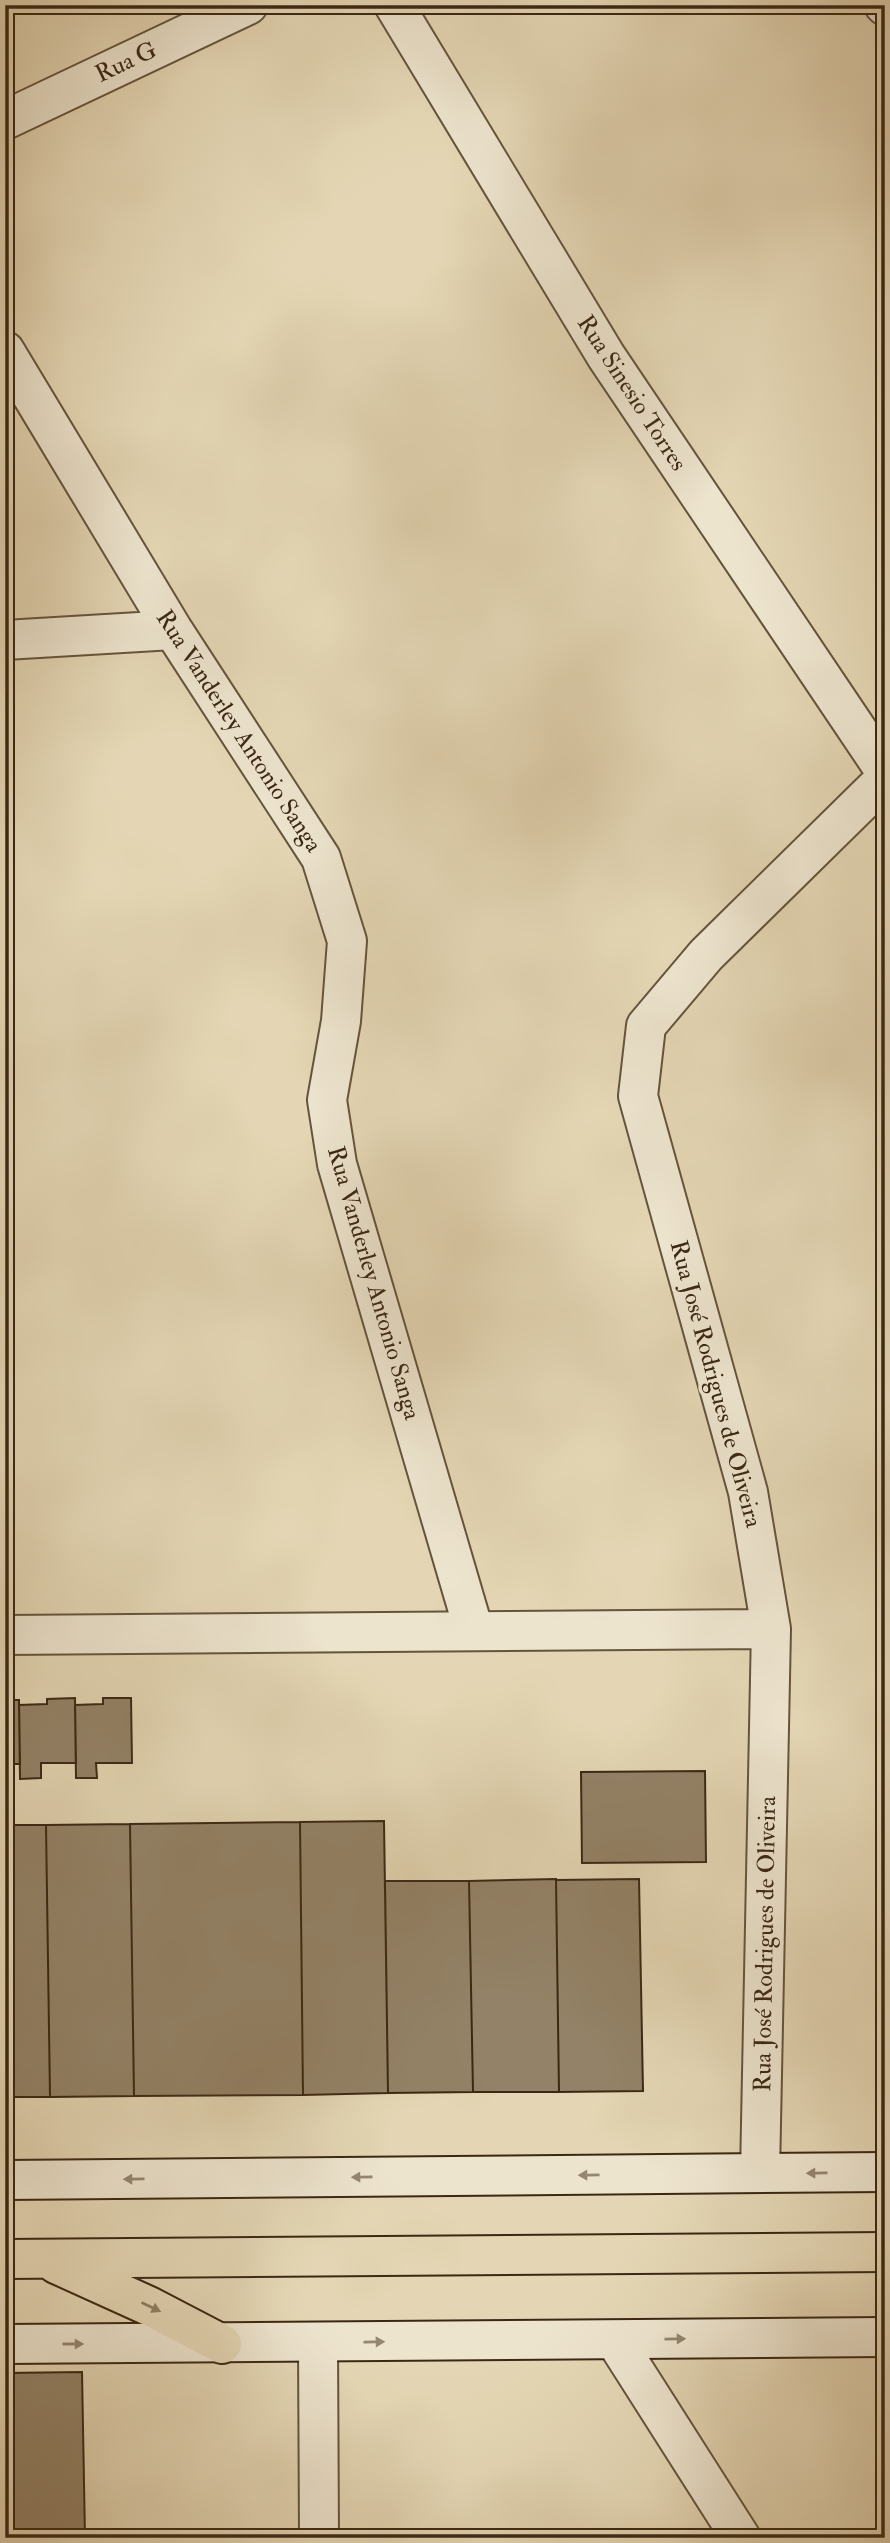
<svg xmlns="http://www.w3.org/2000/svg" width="890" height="2543" font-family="'IM FELL Double Pica',serif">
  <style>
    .building { fill: #938267; stroke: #3b2814; stroke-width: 2 }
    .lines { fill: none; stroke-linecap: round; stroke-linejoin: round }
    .street-casing { stroke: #65543c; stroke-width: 42 }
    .secondary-casing { stroke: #3b2814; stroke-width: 42 }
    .primary-casing { stroke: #3b2814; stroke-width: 42 }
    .street { stroke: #ede4ce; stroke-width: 38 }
    .secondary { stroke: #ede4ce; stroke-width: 38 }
    .primary { stroke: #e4d6b4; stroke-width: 38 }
    .oneway { fill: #948671 }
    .oneway2 { fill: #907f64 }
    .labels { text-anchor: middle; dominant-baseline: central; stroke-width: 7; stroke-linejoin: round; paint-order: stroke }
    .street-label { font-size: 24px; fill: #3b2814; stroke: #ede4ce }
  </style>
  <rect width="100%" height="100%" fill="#e4d6b4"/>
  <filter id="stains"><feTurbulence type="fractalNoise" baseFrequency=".00286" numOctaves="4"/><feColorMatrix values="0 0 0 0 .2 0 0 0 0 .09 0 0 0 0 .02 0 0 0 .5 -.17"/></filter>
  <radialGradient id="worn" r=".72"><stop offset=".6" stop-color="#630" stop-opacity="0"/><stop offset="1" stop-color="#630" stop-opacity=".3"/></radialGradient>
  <path class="building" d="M 75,1698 L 76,1763 L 41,1763 L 41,1778 L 20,1779 L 19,1705 L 47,1704 L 47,1699 Z
    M 103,1698 L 131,1698 L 132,1763 L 96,1763 L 97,1778 L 76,1778 L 75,1705 L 103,1704 Z
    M 5,1700 L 19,1700 L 20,1764 L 5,1764 Z
    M 705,1771 L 706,1862 L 582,1863 L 581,1772 Z
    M 384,1821 L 388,2093 L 303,2095 L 300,1822 Z
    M 300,1822 L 303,2095 L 134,2096 L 130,1824 Z
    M 130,1824 L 134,2096 L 50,2097 L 46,1825 Z
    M 5,1825 L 46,1825 L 50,2097 L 5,2097 Z
    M 556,1879 L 559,2092 L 473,2092 L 469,1881 Z
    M 639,1879 L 643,2091 L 559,2092 L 556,1880 Z
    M 385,1881 L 469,1881 L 473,2092 L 388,2093 Z
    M 82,2372 L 85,2538 L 5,2538 L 5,2373 Z"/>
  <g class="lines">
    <g class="street-casing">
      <path id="street" d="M 394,5 L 606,356 L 885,771
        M 884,5 L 885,6
        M 5,120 L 248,5
        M 5,351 L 173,630 L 321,858 L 347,941 L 341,1021 L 327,1100 L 337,1164 L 474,1631
        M 5,640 L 173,630
        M 5,1635 L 771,1629
        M 760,2173 L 771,1629 L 748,1492 L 638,1096 L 646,1026 L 706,955 L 885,779
        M 615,2340 L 741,2538
        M 318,2343 L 319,2538"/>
    </g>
    <g class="secondary-casing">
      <path id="secondary" d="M 5,2180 L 885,2172
        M 5,2344 L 885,2337"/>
    </g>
    <g class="primary-casing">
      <path id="primary" d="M 5,2259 L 885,2252
        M 56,2264 L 151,2307 L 222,2344"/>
    </g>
    <use href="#street" class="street"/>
    <use href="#secondary" class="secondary"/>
    <use href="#primary" class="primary"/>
  </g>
  <defs><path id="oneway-solid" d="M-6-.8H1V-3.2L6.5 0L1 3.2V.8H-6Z" transform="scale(1.75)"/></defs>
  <g class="oneway">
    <use href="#oneway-solid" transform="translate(817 2173) rotate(179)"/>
    <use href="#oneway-solid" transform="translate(589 2175) rotate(179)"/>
    <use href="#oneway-solid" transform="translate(362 2177) rotate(179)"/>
    <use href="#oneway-solid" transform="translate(134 2179) rotate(179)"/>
    <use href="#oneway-solid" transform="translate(675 2339) rotate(-1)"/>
    <use href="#oneway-solid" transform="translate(374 2342) rotate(-1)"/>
    <use href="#oneway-solid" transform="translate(73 2344)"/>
  </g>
  <use class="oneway2" href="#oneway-solid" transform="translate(151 2307) rotate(26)"/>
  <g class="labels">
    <g class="street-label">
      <text transform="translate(126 62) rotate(-25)">Rua G</text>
      <text transform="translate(632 393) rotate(57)">Rua Sinesio Torres</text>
      <text transform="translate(239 731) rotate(57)">Rua Vanderley Antonio Sanga</text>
      <text transform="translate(374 1283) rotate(74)">Rua Vanderley Antonio Sanga</text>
      <text transform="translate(716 1384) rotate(75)">Rua José Rodrigues de Oliveira</text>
      <text transform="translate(765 1944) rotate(-89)">Rua José Rodrigues de Oliveira</text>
    </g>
  </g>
  <rect width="890" height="2543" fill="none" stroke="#e4d6b4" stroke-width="28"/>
  <rect x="7" y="7" width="876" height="2529" fill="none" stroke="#3b2814" stroke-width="3.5"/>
  <rect x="14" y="14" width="862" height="2515" fill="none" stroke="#3b2814" stroke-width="2"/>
  <rect width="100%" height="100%" filter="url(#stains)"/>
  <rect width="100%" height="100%" fill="url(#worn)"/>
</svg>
